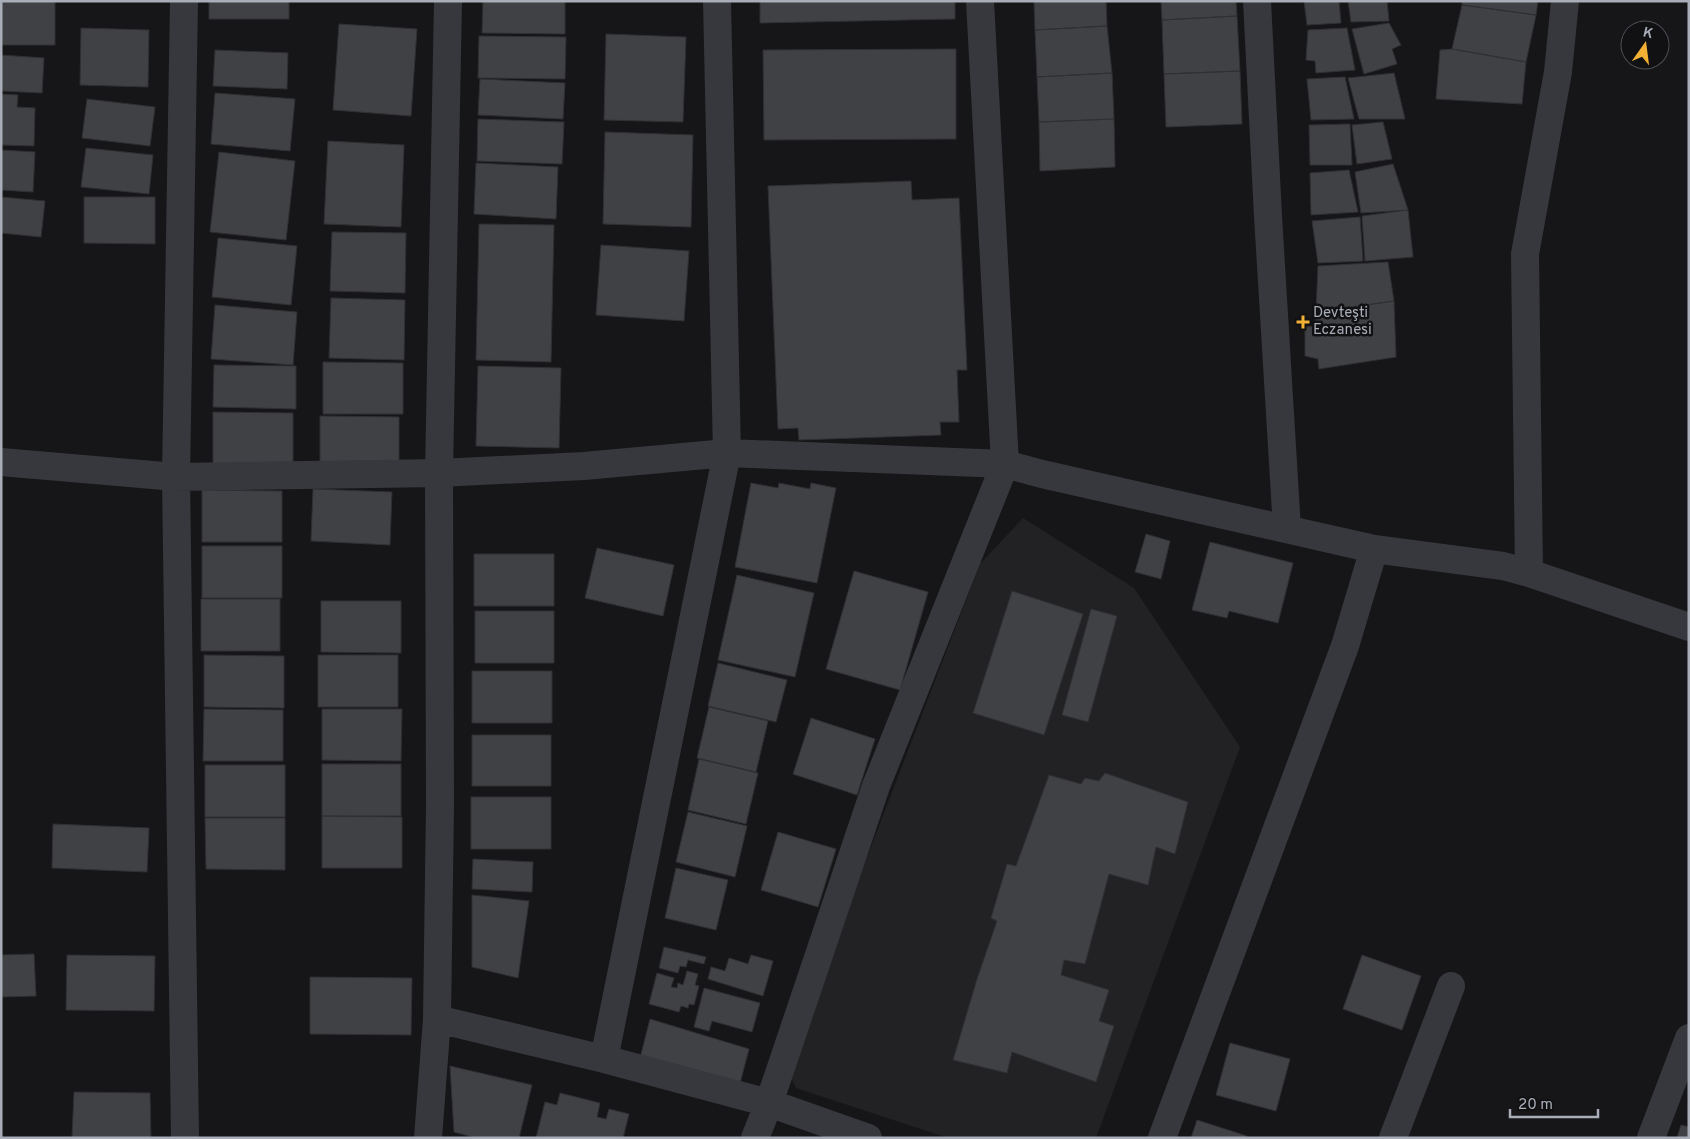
<svg xmlns="http://www.w3.org/2000/svg" width="1690" height="1139" font-family="Overpass,sans-serif">
  <style>
    .built { fill: #222225 }
    .building { fill: #404145; stroke: #303034 }
    .lines { fill: none; stroke-linecap: round; stroke-linejoin: round }
    .street { stroke: #37383d; stroke-width: 28 }
    .poi-dot { fill: #f2b134; stroke: #111113; stroke-width: 2 }
    .labels { text-anchor: middle; dominant-baseline: central; stroke-width: 5; stroke-linejoin: round; paint-order: stroke }
    .poi-label { font-size: 15px; fill: #a8adb8; stroke: #111113; text-anchor: start }
  </style>
  <rect width="100%" height="100%" fill="#161618"/>
  <path class="built" d="M 1023,518 L 1134,588 L 1240,747 L 1096,1138 L 948,1138 L 796,1088 L 786,1067 L 980,564 Z"/>
  <path class="building" d="M 1,1 L 55,1 L 55,45 L 1,45 Z
    M 209,1 L 289,1 L 289,19 L 209,19 Z
    M 483,1 L 565,1 L 565,34 L 482,33 Z
    M 760,1 L 955,1 L 955,19 L 760,23 Z
    M 1034,1 L 1106,1 L 1107,26 L 1035,30 Z
    M 1161,1 L 1236,1 L 1237,16 L 1162,20 Z
    M 1304,1 L 1339,1 L 1341,23 L 1307,25 Z
    M 1348,1 L 1387,1 L 1389,21 L 1351,22 Z
    M 1462,1 L 1538,1 L 1536,15 L 1462,5 Z
    M 1462,5 L 1536,15 L 1526,62 L 1452,49 Z
    M 1237,16 L 1240,71 L 1164,74 L 1162,20 Z
    M 1389,23 L 1401,45 L 1392,49 L 1397,64 L 1364,74 L 1352,29 Z
    M 339,24 L 417,29 L 411,116 L 333,110 Z
    M 1107,26 L 1112,73 L 1037,77 L 1035,30 Z
    M 81,28 L 149,30 L 148,87 L 80,85 Z
    M 1347,28 L 1355,70 L 1316,73 L 1315,61 L 1306,60 L 1308,30 Z
    M 606,34 L 686,37 L 683,122 L 604,120 Z
    M 479,36 L 566,37 L 565,79 L 478,78 Z
    M 956,49 L 956,139 L 764,140 L 763,50 Z
    M 1452,49 L 1526,62 L 1522,104 L 1436,99 L 1440,50 Z
    M 215,50 L 288,53 L 287,89 L 213,86 Z
    M 1,55 L 44,58 L 42,93 L 1,91 Z
    M 1240,71 L 1242,124 L 1166,127 L 1164,74 Z
    M 1112,73 L 1114,119 L 1039,122 L 1037,77 Z
    M 1394,73 L 1405,119 L 1359,119 L 1348,78 Z
    M 1345,77 L 1354,119 L 1311,120 L 1307,79 Z
    M 480,79 L 565,83 L 563,119 L 478,115 Z
    M 215,93 L 295,99 L 290,151 L 211,144 Z
    M 1,94 L 18,95 L 17,107 L 35,108 L 34,146 L 1,145 Z
    M 87,99 L 155,107 L 150,146 L 82,138 Z
    M 478,119 L 564,122 L 562,164 L 477,161 Z
    M 1114,119 L 1115,167 L 1040,171 L 1039,122 Z
    M 1383,122 L 1392,159 L 1357,164 L 1352,125 Z
    M 1350,124 L 1352,165 L 1310,165 L 1309,125 Z
    M 605,132 L 693,135 L 691,227 L 603,224 Z
    M 328,141 L 404,145 L 401,227 L 324,224 Z
    M 86,148 L 153,155 L 149,194 L 81,187 Z
    M 1,150 L 35,152 L 33,192 L 1,190 Z
    M 219,152 L 295,161 L 286,240 L 210,232 Z
    M 476,163 L 558,167 L 556,219 L 474,214 Z
    M 1393,164 L 1408,210 L 1361,213 L 1355,172 Z
    M 1349,170 L 1358,212 L 1311,215 L 1310,173 Z
    M 911,181 L 912,200 L 959,198 L 967,370 L 957,370 L 959,422 L 940,422 L 941,435 L 799,440 L 798,428 L 778,429 L 768,186 Z
    M 1,197 L 45,201 L 41,237 L 1,233 Z
    M 84,197 L 155,197 L 155,244 L 84,243 Z
    M 1408,210 L 1413,257 L 1365,261 L 1362,216 Z
    M 1360,217 L 1363,261 L 1318,263 L 1312,221 Z
    M 479,224 L 554,225 L 551,362 L 476,360 Z
    M 332,232 L 406,233 L 405,293 L 330,291 Z
    M 218,238 L 297,246 L 291,305 L 212,297 Z
    M 601,245 L 689,251 L 684,321 L 596,315 Z
    M 1388,262 L 1394,301 L 1316,312 L 1318,266 Z
    M 331,298 L 405,300 L 404,360 L 329,358 Z
    M 1394,301 L 1396,357 L 1319,369 L 1318,359 L 1305,356 L 1305,327 L 1315,326 L 1316,312 Z
    M 215,305 L 297,312 L 293,365 L 211,359 Z
    M 323,362 L 403,363 L 403,414 L 323,414 Z
    M 214,365 L 296,366 L 296,409 L 213,407 Z
    M 478,366 L 561,368 L 559,448 L 476,446 Z
    M 213,412 L 293,413 L 293,464 L 213,464 Z
    M 320,416 L 399,417 L 399,468 L 320,468 Z
    M 751,483 L 778,488 L 779,483 L 810,489 L 811,483 L 836,488 L 817,583 L 735,567 Z
    M 313,489 L 392,492 L 390,545 L 311,541 Z
    M 202,490 L 282,491 L 282,542 L 202,542 Z
    M 1146,534 L 1170,541 L 1161,579 L 1135,572 Z
    M 1210,542 L 1293,563 L 1278,623 L 1229,611 L 1227,618 L 1192,610 Z
    M 202,546 L 282,546 L 282,598 L 202,598 Z
    M 597,548 L 674,565 L 663,616 L 585,598 Z
    M 474,554 L 554,554 L 554,606 L 474,606 Z
    M 854,571 L 928,592 L 900,690 L 826,669 Z
    M 737,575 L 814,593 L 795,677 L 718,660 Z
    M 1012,591 L 1083,614 L 1044,735 L 973,713 Z
    M 201,599 L 280,599 L 280,651 L 201,651 Z
    M 321,601 L 401,601 L 401,653 L 321,652 Z
    M 1091,609 L 1117,616 L 1088,722 L 1062,715 Z
    M 475,611 L 554,611 L 554,663 L 475,663 Z
    M 204,655 L 284,656 L 284,708 L 204,707 Z
    M 318,655 L 398,655 L 398,707 L 318,707 Z
    M 718,663 L 787,680 L 776,722 L 708,706 Z
    M 472,671 L 552,671 L 552,723 L 472,723 Z
    M 709,707 L 768,721 L 756,772 L 697,758 Z
    M 204,709 L 283,710 L 283,761 L 203,761 Z
    M 322,709 L 402,709 L 401,761 L 322,760 Z
    M 811,718 L 875,739 L 857,795 L 793,774 Z
    M 472,735 L 551,735 L 551,786 L 472,786 Z
    M 699,759 L 758,773 L 746,824 L 688,810 Z
    M 322,764 L 401,764 L 401,816 L 322,816 Z
    M 205,765 L 285,765 L 285,817 L 205,817 Z
    M 1105,773 L 1188,802 L 1175,854 L 1156,847 L 1148,885 L 1109,874 L 1085,964 L 1064,960 L 1061,975 L 1109,990 L 1099,1021 L 1114,1026 L 1096,1082 L 1012,1052 L 1007,1073 L 953,1060 L 977,979 L 997,921 L 991,918 L 1007,864 L 1016,866 L 1049,775 L 1081,784 L 1085,778 L 1099,781 Z
    M 471,797 L 551,797 L 551,849 L 471,849 Z
    M 688,812 L 747,826 L 735,877 L 676,862 Z
    M 322,816 L 402,817 L 402,868 L 322,868 Z
    M 205,818 L 285,818 L 285,870 L 206,869 Z
    M 53,824 L 149,828 L 147,872 L 52,868 Z
    M 778,832 L 836,849 L 818,907 L 761,890 Z
    M 473,859 L 533,862 L 532,892 L 472,889 Z
    M 676,868 L 728,880 L 716,930 L 665,918 Z
    M 472,895 L 529,901 L 518,978 L 472,967 Z
    M 664,947 L 706,957 L 704,964 L 688,960 L 686,967 L 680,966 L 678,973 L 659,968 Z
    M 34,954 L 36,996 L 1,997 L 1,955 Z
    M 67,955 L 155,956 L 154,1011 L 66,1010 Z
    M 751,955 L 773,961 L 763,996 L 708,979 L 711,967 L 725,971 L 729,958 L 748,964 Z
    M 1362,955 L 1421,976 L 1402,1030 L 1343,1009 Z
    M 687,971 L 698,974 L 695,985 L 699,986 L 694,1005 L 689,1004 L 688,1008 L 681,1006 L 679,1012 L 649,1004 L 657,973 L 674,978 L 671,987 L 677,988 L 678,983 L 683,985 Z
    M 310,977 L 412,978 L 411,1035 L 310,1034 Z
    M 704,988 L 760,1003 L 752,1032 L 712,1021 L 709,1031 L 694,1027 Z
    M 650,1019 L 749,1049 L 738,1091 L 638,1066 Z
    M 1230,1043 L 1290,1059 L 1276,1111 L 1216,1095 Z
    M 450,1066 L 532,1085 L 519,1138 L 476,1138 L 454,1132 Z
    M 74,1092 L 150,1093 L 151,1138 L 72,1138 Z
    M 560,1093 L 600,1103 L 597,1117 L 606,1119 L 609,1109 L 629,1114 L 623,1138 L 536,1138 L 545,1102 L 557,1105 Z
    M 1197,1120 L 1247,1136 L 1247,1138 L 1191,1138 Z
    M 1681,1125 L 1689,1127 L 1689,1138 L 1677,1138 Z"/>
  <g class="lines">
    <path class="street" d="M 184,1 L 176,477 L 185,1138
      M 1257,1 L 1268,216 L 1287,529
      M 1,462 L 176,477 L 439,473 L 584,466 L 727,453 L 1005,464 L 1042,474 L 1374,549 L 1503,566 L 1529,573 L 1689,627
      M 1529,573 L 1525,254 L 1558,72 L 1565,1
      M 437,1019 L 604,1059 L 769,1103 L 868,1138
      M 604,1059 L 727,453 L 717,1
      M 428,1138 L 437,1019 L 440,805 L 439,473 L 448,1
      M 755,1138 L 769,1103 L 876,786 L 1005,464 L 980,1
      M 1162,1138 L 1345,646 L 1374,549
      M 1393,1138 L 1451,986
      M 1651,1138 L 1689,1038"/>
  </g>
  <path class="poi-dot" d="M1300.5 314.5h5v5h5v5h-5v5h-5v-5h-5v-5h5z"/>
  <g class="labels">
    <g class="poi-label">
      <text x="1313" y="313">Devteşti<tspan x="1313" dy="17">Eczanesi</tspan></text>
    </g>
  </g>
  <rect width="1690" height="1139" fill="none" stroke="#a8adb8" stroke-width="5"/>
  <g transform="translate(1645 45) rotate(14)"><circle r="24" fill="#111113" stroke="#4d4f55"/>
  <path d="M0-4L9 19L0 12L-9 19Z" fill="#f2b134"/>
  <text y="-8" font-size="14" font-weight="bold" text-anchor="middle" fill="#a8adb8">K</text>
  </g>
  <path d="M1510 1109v8h88v-8" fill="none" stroke="#a8adb8" stroke-width="2.5"/>
  <text x="1518" y="1109" font-size="15" fill="#a8adb8" stroke="#111113" stroke-width="4" paint-order="stroke">20 m</text>
</svg>
